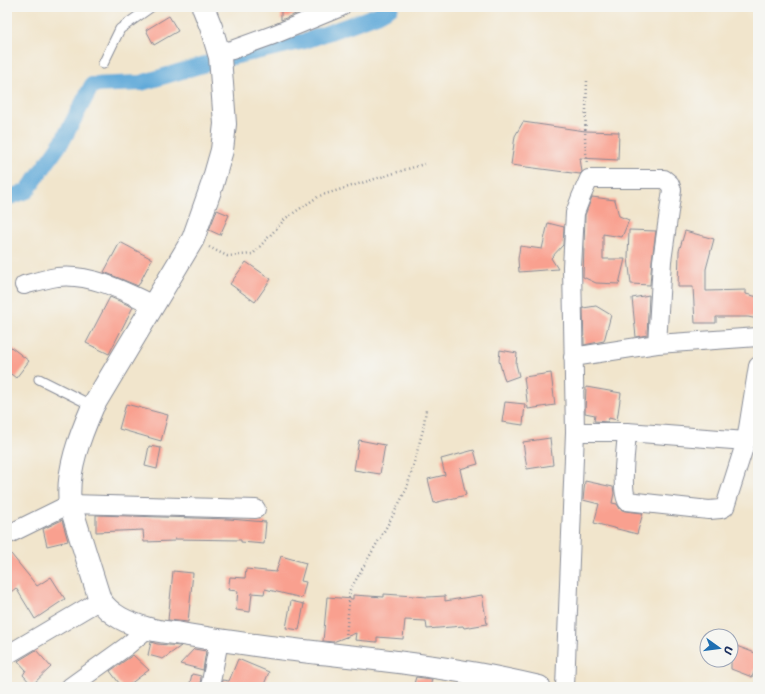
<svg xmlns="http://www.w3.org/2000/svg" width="765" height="694" font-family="Sriracha,sans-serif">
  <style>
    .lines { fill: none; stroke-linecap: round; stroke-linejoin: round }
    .canal { stroke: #62aad9; stroke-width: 16 }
    .building { fill: #f9a08f }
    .service-casing { stroke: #868a95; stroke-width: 11 }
    .minor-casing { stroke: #868a95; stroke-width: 20 }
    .tertiary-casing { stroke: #868a95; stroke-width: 24 }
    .path { stroke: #868a95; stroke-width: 2.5; stroke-dasharray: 1 3; stroke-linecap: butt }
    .service { stroke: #fff; stroke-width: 9 }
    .minor { stroke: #fff; stroke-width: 18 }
    .tertiary { stroke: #fff; stroke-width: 22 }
  </style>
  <rect width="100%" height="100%" fill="#f6f6f2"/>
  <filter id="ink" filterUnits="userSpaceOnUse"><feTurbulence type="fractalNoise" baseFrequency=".025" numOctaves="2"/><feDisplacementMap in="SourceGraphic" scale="8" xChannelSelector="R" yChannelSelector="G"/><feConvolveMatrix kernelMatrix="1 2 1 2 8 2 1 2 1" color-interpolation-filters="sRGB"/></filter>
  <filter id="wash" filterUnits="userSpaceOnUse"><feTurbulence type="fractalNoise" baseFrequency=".012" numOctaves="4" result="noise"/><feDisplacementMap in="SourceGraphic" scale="16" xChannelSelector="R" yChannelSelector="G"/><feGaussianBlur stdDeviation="0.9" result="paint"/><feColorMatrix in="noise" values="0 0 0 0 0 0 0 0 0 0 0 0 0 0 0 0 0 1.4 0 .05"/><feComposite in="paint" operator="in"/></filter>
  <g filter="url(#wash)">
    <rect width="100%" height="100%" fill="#f1e5cc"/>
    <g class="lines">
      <path class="canal" d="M 7,198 L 27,191 L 63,140 L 92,85 L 141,83 L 219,60 L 305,41 L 377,15 L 391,7"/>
    </g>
    <g id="blocks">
      <path class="building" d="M 281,7 L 299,7 L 298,13 L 281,20 Z
        M 169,16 L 178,31 L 154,45 L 146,30 Z
        M 523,122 L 585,131 L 619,132 L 618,160 L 580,158 L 582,172 L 580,174 L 511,165 L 515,136 Z
        M 592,197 L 615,200 L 619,216 L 629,220 L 622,237 L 603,234 L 603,259 L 625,259 L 619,284 L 596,283 L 583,277 L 585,215 Z
        M 217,210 L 229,215 L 220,235 L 209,230 Z
        M 548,223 L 564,227 L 563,245 L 551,258 L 558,269 L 519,272 L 518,259 L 520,246 L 542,249 Z
        M 629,230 L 656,231 L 652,260 L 650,285 L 631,284 L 628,258 Z
        M 685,231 L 714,239 L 706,269 L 706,291 L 746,290 L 746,294 L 758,297 L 758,319 L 748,317 L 716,317 L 716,323 L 695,323 L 693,287 L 678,287 L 679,251 Z
        M 120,242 L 152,259 L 138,286 L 104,272 Z
        M 246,262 L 271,279 L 255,302 L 230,284 Z
        M 649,295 L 647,335 L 636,337 L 632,298 Z
        M 110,297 L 133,307 L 109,354 L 86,343 Z
        M 596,306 L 611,315 L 604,341 L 584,345 L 583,308 Z
        M 7,344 L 29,361 L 16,378 L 7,371 Z
        M 500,350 L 517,353 L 516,364 L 519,376 L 505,381 L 499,361 Z
        M 551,373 L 555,405 L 528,409 L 524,377 Z
        M 586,387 L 621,393 L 617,420 L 609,418 L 608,422 L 594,421 L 595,415 L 585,413 Z
        M 505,402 L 525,404 L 523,425 L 502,422 Z
        M 126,404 L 168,415 L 161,441 L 119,429 Z
        M 550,438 L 553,465 L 527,469 L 523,442 Z
        M 359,440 L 385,445 L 380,474 L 354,470 Z
        M 149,446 L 161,448 L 157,469 L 145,466 Z
        M 474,450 L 478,464 L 460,469 L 466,495 L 434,503 L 428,479 L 445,475 L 441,459 Z
        M 585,481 L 613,487 L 614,493 L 612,503 L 617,504 L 620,509 L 625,511 L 643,513 L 637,534 L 594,523 L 599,504 L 583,500 Z
        M 96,515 L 229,519 L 266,522 L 264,544 L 241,542 L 241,540 L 175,539 L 175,541 L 144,542 L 143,530 L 96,532 Z
        M 62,520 L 68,541 L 47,546 L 43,529 Z
        M 7,549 L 37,586 L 51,577 L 65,599 L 35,619 L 16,588 L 7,595 Z
        M 281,556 L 306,563 L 301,581 L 306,582 L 302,598 L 265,589 L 264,594 L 252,593 L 250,612 L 236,610 L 238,591 L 228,590 L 230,577 L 245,578 L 246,569 L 276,572 Z
        M 173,571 L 193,573 L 188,622 L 168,620 Z
        M 384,594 L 428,597 L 445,596 L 445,601 L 482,595 L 487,624 L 464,628 L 463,626 L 427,629 L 426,621 L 405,620 L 403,639 L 377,637 L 377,642 L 355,640 L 356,633 L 333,642 L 323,641 L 327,597 L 353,599 L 353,595 L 384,597 Z
        M 291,601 L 304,604 L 299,630 L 286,628 Z
        M 151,642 L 157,644 L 181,646 L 163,659 L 148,655 Z
        M 731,644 L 758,654 L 758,662 L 752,677 L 731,669 Z
        M 194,649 L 206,651 L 203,670 L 180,664 Z
        M 36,650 L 51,667 L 32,685 L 23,675 L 26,670 L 18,661 Z
        M 133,655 L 149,670 L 126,687 L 122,687 L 110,671 Z
        M 238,659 L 269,672 L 263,687 L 221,687 L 222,680 L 229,681 Z
        M 192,674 L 201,676 L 200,687 L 189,687 Z
        M 416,677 L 432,679 L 430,687 L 413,687 Z"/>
    </g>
  </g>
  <g filter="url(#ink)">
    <use href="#blocks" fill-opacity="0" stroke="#868a95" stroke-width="1"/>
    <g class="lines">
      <g class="service-casing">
        <path id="service" d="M 103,64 L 120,29 L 151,7
          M 39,379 L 93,406"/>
      </g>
      <g class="minor-casing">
        <path id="minor" d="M 219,52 L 232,50 L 273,35 L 341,7
          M 24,285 C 35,282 45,279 57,277 C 90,273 124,291 153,305
          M 573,357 L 657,344 L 758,337
          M 575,432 L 627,432 L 746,441 L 758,366
          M 627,432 C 626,451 620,486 627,501 L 709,510 L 721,509 L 725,507 L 746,441
          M 7,535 L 70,504 L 256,509
          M 7,655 L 100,600
          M 70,687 L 127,646 L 147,629
          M 210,687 L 219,641
          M 565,687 L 575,432 L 572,267 L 575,213 L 581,197 L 589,179 L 664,179 L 670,184 L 672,190 L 662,261 L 657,344"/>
      </g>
      <g class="tertiary-casing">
        <path id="tertiary" d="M 203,7 L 211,27 L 220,57 L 225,124 L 222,150 L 212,185 L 193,239 L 93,406 C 80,436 66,471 70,504 L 100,600 C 111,616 128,623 146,628 C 157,632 170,632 182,634 C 211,639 240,643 269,647 C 359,658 450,665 539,687"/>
      </g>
      <path class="path" d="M 587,81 L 585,139 L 587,164
        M 209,247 L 227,256 L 253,254 L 286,218 L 319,196 L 424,164
        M 346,638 L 350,590 L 391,519 L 407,488 L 423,430 L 426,410"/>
      <use href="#service" class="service"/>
      <use href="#minor" class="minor"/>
      <use href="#tertiary" class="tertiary"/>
    </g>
  </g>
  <rect width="765" height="694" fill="none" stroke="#f6f6f2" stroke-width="24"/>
  <g transform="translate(719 648) rotate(104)"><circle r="19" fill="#f6f6f2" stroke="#9ea6b7"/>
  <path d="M0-3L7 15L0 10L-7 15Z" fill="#1f6fb2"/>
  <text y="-6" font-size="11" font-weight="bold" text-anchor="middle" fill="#1b2f5e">U</text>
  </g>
</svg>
